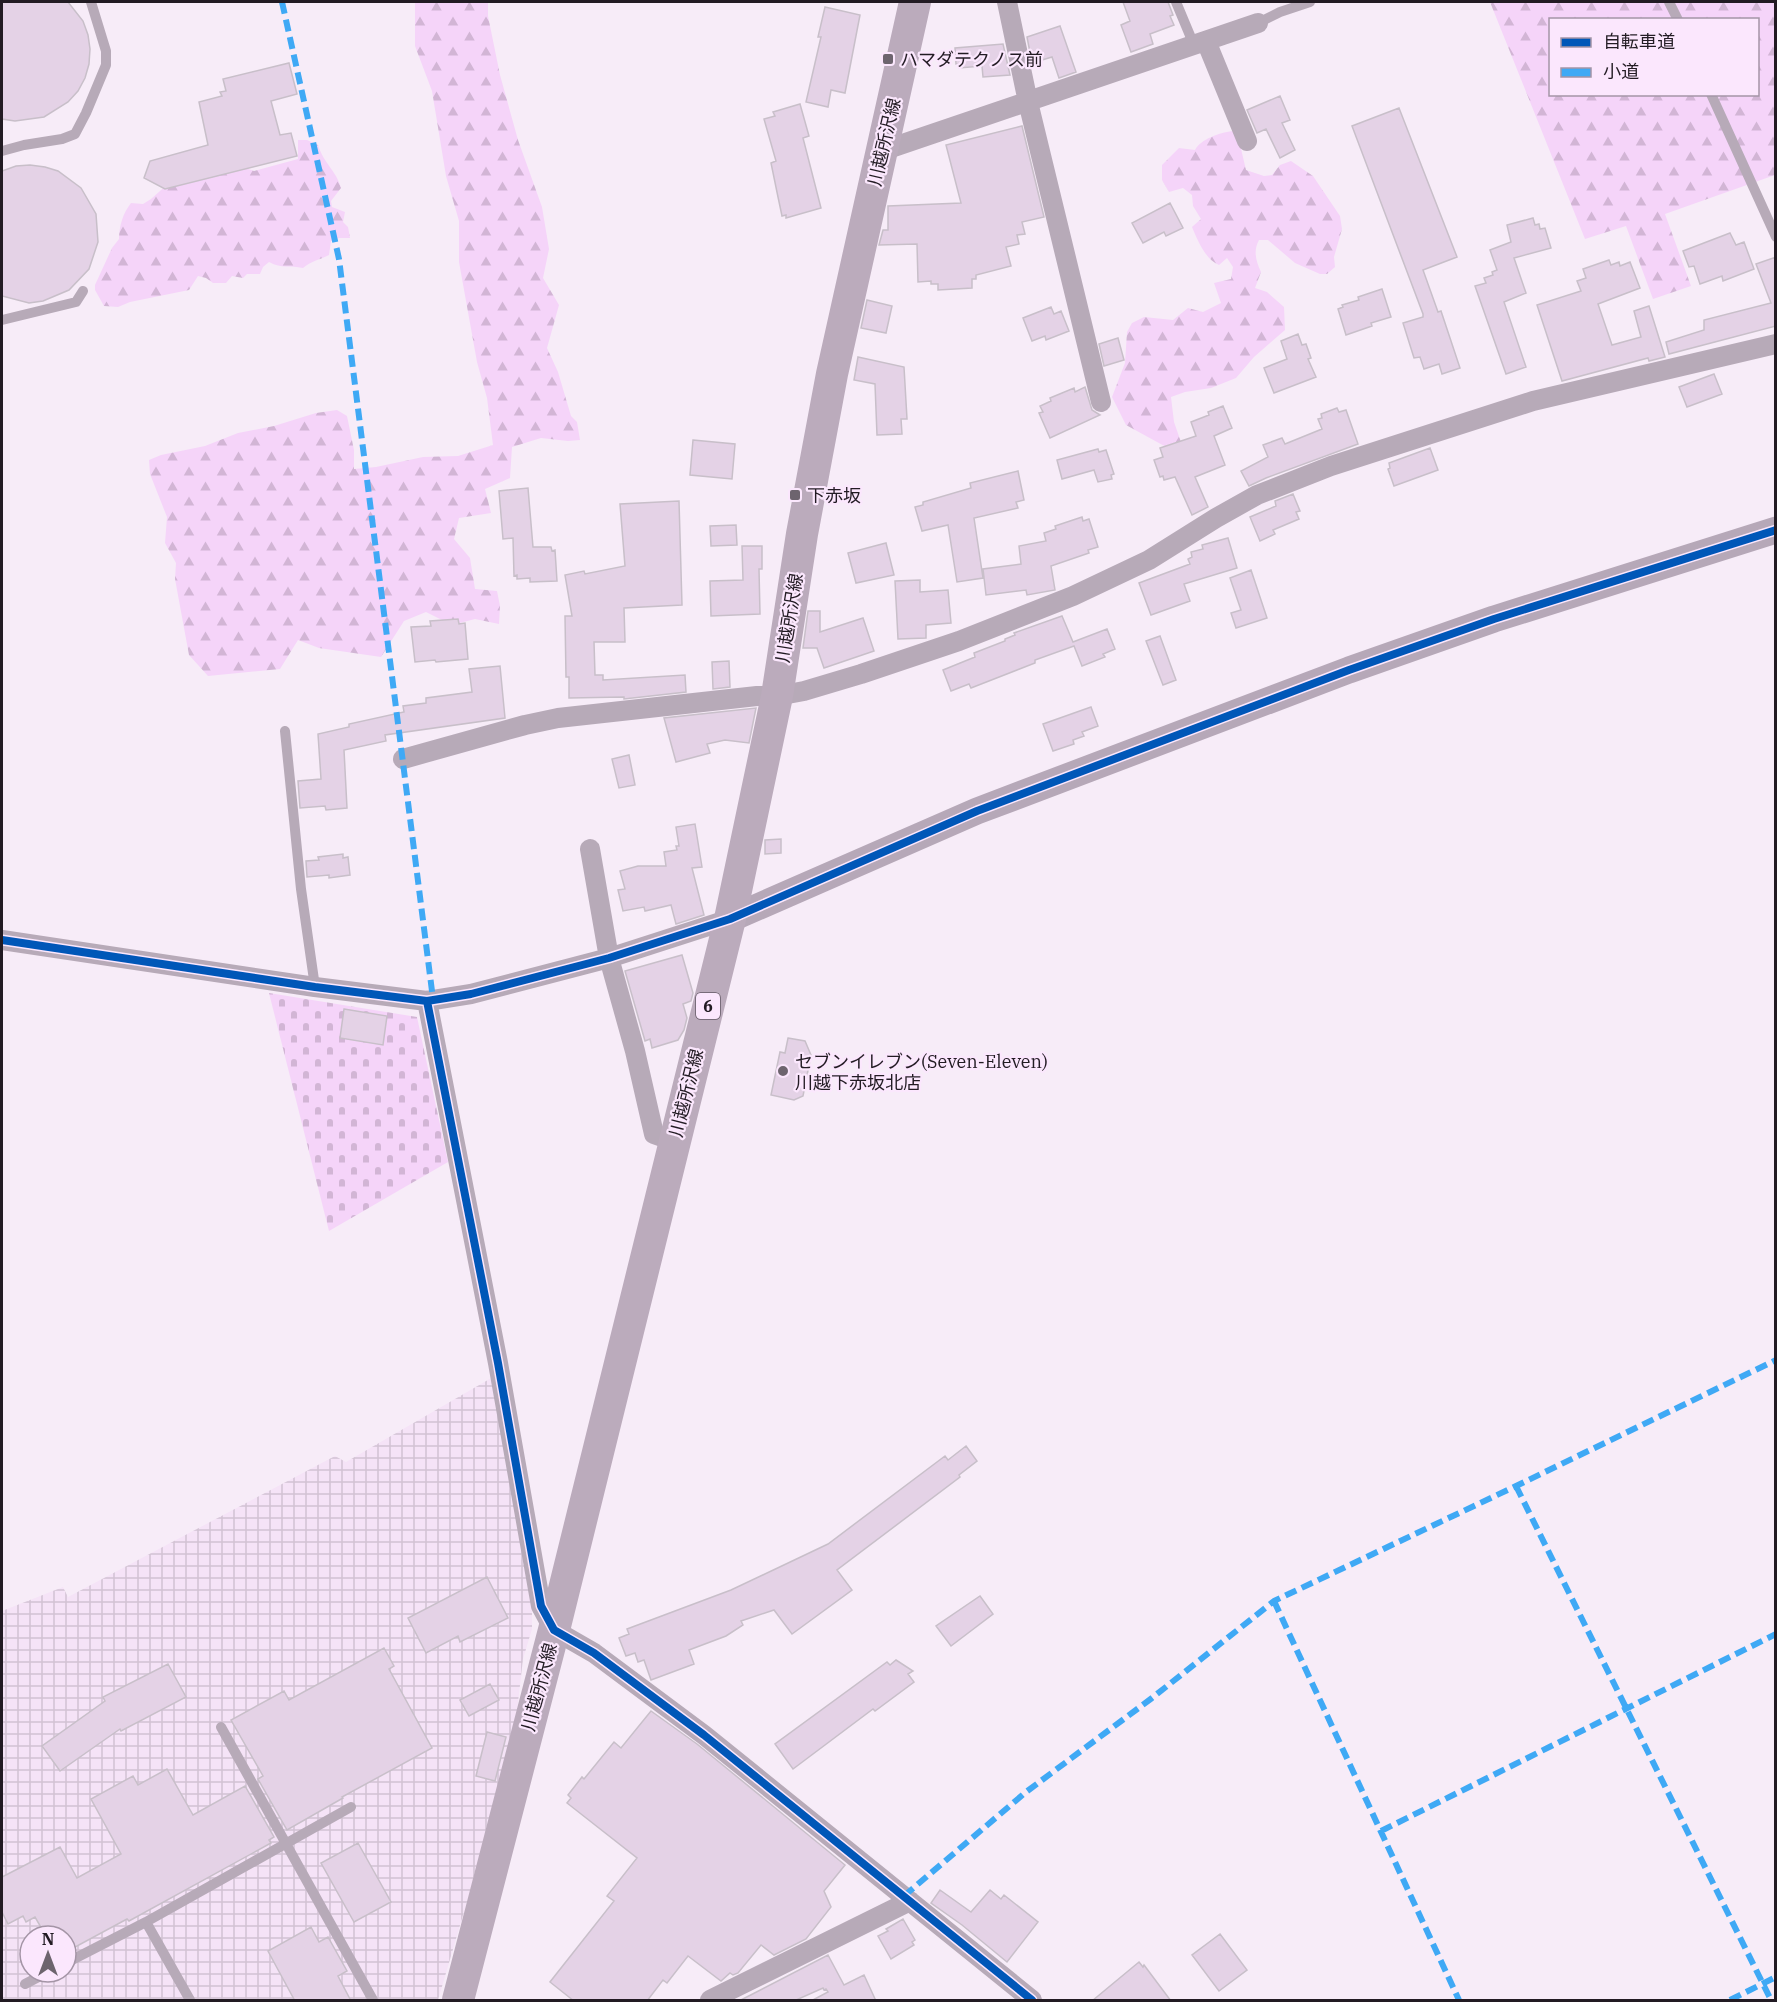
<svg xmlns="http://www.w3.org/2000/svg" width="1777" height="2002" font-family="'IBM Plex Serif','Noto Sans JP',serif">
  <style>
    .industrial { fill: url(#industrial-grid); fill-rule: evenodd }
    .forest { fill: url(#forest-firs); fill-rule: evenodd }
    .cemetery { fill: url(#cemetery-stones) }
    .building { fill: #e4d2e6; stroke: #c8bfc9; stroke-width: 1.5 }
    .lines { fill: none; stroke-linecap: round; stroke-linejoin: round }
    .lane { stroke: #b7aab8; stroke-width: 10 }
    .street { stroke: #b7aab8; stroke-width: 20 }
    .secondary { stroke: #b6a8b8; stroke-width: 27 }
    .primary { stroke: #bbabbc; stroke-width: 32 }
    .quiet { stroke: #3fa9f5; stroke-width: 6; stroke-dasharray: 12 6; stroke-linecap: butt }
    .cycleway-casing { stroke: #fbe7fd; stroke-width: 11 }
    .cycleway { stroke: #0057b8; stroke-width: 8 }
    .poi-dot { fill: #6d646e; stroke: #fbe7fd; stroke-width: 2 }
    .labels { text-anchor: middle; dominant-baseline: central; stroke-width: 4.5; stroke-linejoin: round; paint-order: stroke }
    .shield { fill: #fbe7fd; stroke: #635864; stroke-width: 1.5 }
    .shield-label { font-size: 16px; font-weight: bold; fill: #221b23 }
    .poi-label { font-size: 18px; fill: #221b23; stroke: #fbe7fd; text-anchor: start }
    .street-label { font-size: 18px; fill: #221b23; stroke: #fbe7fd }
  </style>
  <defs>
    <pattern id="industrial-grid" width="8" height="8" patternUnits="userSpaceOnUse" patternTransform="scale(1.5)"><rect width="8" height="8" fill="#f5e3f7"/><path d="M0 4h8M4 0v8" fill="none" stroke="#d2c2d3"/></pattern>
    <pattern id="forest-firs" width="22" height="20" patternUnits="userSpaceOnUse" patternTransform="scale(1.5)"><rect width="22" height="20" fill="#f5d4f9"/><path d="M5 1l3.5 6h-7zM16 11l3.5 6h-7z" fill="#d2b5d5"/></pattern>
    <pattern id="cemetery-stones" width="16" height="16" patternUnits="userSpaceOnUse" patternTransform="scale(1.5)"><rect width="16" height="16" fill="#f5d4f9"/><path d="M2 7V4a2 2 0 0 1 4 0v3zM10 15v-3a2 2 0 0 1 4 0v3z" fill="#d2b5d5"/></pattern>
  </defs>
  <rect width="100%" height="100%" fill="#f7ecf8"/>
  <path class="industrial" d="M 493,1377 L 532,1591 L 532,1629 L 523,1659 L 517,1711 L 469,1895 L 438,2000 L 2,2000 L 2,1611 L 63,1587 L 68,1597 L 335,1456 L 346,1462 ZM 30,1936 L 66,1936 L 66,1972 L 30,1972 Z"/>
  <path class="forest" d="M 415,2 L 488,2 L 488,16 L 500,75 L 518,140 L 542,207 L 549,249 L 543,278 L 559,305 L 547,348 L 558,372 L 571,416 L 577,422 L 580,440 L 568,441 L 541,438 L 512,447 L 510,478 L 485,489 L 491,513 L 459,518 L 454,539 L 470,558 L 475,589 L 497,591 L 500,606 L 499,624 L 475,619 L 452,625 L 426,612 L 404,621 L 381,657 L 319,648 L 298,640 L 280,669 L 208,676 L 189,655 L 175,579 L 176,563 L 165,543 L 167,517 L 150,474 L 149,460 L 161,455 L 205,446 L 238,433 L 274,426 L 316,413 L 337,410 L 347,416 L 354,450 L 354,469 L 376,467 L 423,457 L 458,456 L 493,445 L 487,398 L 477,362 L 459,262 L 459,221 L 446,176 L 432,91 L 415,46 Z
    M 1490,2 L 1775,2 L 1775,175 L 1665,214 L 1691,286 L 1653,299 L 1626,226 L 1585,239 ZM 1550,20 L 1758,20 L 1758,94 L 1550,94 Z
    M 1232,131 L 1238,136 L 1246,170 L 1264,176 L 1272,175 L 1280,165 L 1291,161 L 1313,176 L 1340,216 L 1342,229 L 1334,257 L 1335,267 L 1327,274 L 1320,274 L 1295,263 L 1268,240 L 1259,240 C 1253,251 1256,261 1261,272 L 1255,288 L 1267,292 L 1284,307 L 1285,330 L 1254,357 L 1236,378 L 1211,388 L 1185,392 L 1171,397 L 1174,422 L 1182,445 L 1168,448 L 1126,425 L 1112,397 L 1125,363 L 1127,332 L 1132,323 L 1144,317 L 1173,320 L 1188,308 L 1203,312 L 1221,303 L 1214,283 L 1231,279 L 1233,267 L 1227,258 L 1219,265 C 1205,259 1198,241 1192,227 L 1201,219 L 1193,206 L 1192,195 L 1183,188 L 1169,192 L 1162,180 L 1162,165 L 1179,148 L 1195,150 C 1201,139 1219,133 1232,131 Z
    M 298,140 L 307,140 L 318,145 C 324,164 336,170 341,188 L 331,201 L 332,207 L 345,212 L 343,222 L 348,227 L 350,238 L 339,238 L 331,241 L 329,255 C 319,260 311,261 303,268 C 290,265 282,269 269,262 L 263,267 L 260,274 L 247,274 L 243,278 L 232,276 L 226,283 L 213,283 L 206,278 L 198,276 L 189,290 L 130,302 L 118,307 L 104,306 L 95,290 L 95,285 L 112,248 L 119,239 C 119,226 123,213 131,203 L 143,204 L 151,199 L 169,183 L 234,164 L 254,171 L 298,159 Z"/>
  <path class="cemetery" d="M 269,993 L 417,1017 L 448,1162 L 329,1231 Z"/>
  <path class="building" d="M 2,2 L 68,2 L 83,21 L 88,35 L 90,49 L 89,64 L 85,78 L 78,91 L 68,102 L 44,117 L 15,121 L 2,119 Z
    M 1123,2 L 1168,2 L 1173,15 L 1170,16 L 1174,25 L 1150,34 L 1153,44 L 1131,52 L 1121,25 L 1130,21 Z
    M 825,7 L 860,15 L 845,93 L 831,90 L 828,107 L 806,102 L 821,37 L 818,37 Z
    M 1060,26 L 1076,72 L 1059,78 L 1052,57 L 1032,63 L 1027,37 Z
    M 1003,44 L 1010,75 L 983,77 L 982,66 L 959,68 L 959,64 L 956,64 L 955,48 Z
    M 289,63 L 297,94 L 271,101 L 280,135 L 291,133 L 297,156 L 165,189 L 144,178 L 150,161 L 208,145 L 199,102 L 222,96 L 220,92 L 226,91 L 223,79 Z
    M 1280,96 L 1290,120 L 1282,123 L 1295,150 L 1280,158 L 1266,129 L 1257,133 L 1247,110 Z
    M 800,104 L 809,136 L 803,138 L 821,208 L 786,218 L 786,215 L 782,216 L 778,197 L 771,163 L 776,161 L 764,119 L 775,116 L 773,112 Z
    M 1399,108 L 1457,257 L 1423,270 L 1438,312 L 1441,311 L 1460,368 L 1442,374 L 1439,364 L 1424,369 L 1420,357 L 1414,358 L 1403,323 L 1423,317 L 1423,314 L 1352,126 Z
    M 1022,126 L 1044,217 L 1022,222 L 1025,234 L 1017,235 L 1019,244 L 1006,247 L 1011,266 L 976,275 L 976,279 L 972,279 L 972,288 L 938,290 L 938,284 L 931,284 L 931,281 L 918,282 L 917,244 L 879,245 L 883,230 L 888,230 L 888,206 L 961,203 L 946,145 Z
    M 30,165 L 45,167 L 58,171 L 81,188 L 96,214 L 98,242 L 89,269 L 69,290 L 43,301 L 29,303 L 2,296 L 2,171 L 16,166 Z
    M 1170,203 L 1183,228 L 1166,236 L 1164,232 L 1143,243 L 1132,223 Z
    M 1533,218 L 1535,225 L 1539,224 L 1540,229 L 1545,228 L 1551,248 L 1514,258 L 1526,293 L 1504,302 L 1526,367 L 1506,374 L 1475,286 L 1486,283 L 1484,278 L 1493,275 L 1492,272 L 1497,270 L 1490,250 L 1511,242 L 1507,225 Z
    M 1730,233 L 1736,245 L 1744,242 L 1754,269 L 1723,281 L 1722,276 L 1700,284 L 1694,266 L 1689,267 L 1683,251 Z
    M 1776,257 L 1776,326 L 1669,354 L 1666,342 L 1704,330 L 1704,320 L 1771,303 L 1756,264 Z
    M 1609,260 L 1611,265 L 1619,262 L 1620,266 L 1630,262 L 1640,288 L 1598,304 L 1612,345 L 1641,337 L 1634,311 L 1649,306 L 1665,357 L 1649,361 L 1648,358 L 1562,381 L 1537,305 L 1581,291 L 1577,281 L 1586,278 L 1583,269 Z
    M 1382,289 L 1391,317 L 1371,323 L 1372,326 L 1346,335 L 1338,309 L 1343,307 L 1342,305 L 1359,300 L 1358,297 Z
    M 867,300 L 892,306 L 886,333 L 861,328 Z
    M 1051,307 L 1054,314 L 1061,311 L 1069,331 L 1046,340 L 1045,336 L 1032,341 L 1023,318 Z
    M 1298,334 L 1302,345 L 1306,344 L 1311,358 L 1308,359 L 1316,377 L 1274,393 L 1264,368 L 1287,359 L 1281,341 Z
    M 1118,338 L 1124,360 L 1104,366 L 1099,344 Z
    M 858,357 L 904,367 L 907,419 L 901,419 L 902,434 L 877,435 L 875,384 L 854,380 Z
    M 1714,374 L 1722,394 L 1687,407 L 1679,387 Z
    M 1085,387 L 1092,410 L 1100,415 L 1050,438 L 1039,413 L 1043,412 L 1040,406 L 1051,401 L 1050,398 L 1074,388 L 1075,392 Z
    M 1223,406 L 1232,428 L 1214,436 L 1225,465 L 1195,477 L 1208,507 L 1192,515 L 1175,477 L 1164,480 L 1163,476 L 1160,477 L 1154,460 L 1163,457 L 1160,448 L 1196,436 L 1191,422 L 1209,415 L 1208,412 Z
    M 1337,408 L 1339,412 L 1346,410 L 1358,444 L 1266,478 L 1249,486 L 1241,471 L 1268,457 L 1263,445 L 1282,438 L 1285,444 L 1322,429 L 1318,419 L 1322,418 L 1321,414 Z
    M 693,440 L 735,444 L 732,479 L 690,475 Z
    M 1430,448 L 1438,470 L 1394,486 L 1388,469 L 1390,468 L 1389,463 Z
    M 1098,449 L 1099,452 L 1106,450 L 1114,474 L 1111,475 L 1112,479 L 1098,482 L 1094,470 L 1062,479 L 1057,460 Z
    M 1018,471 L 1024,500 L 1016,502 L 1018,508 L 974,518 L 983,578 L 957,582 L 948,525 L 922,531 L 915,507 L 923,505 L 923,502 L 971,488 L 970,483 Z
    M 528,488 L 533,547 L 551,547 L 552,551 L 555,550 L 557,581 L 530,582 L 530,578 L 517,579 L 517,575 L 514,576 L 513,538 L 503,539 L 499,491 Z
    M 1293,494 L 1300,511 L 1296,512 L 1299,519 L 1273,530 L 1275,534 L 1260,541 L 1250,517 L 1276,506 L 1275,501 Z
    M 679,501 L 682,605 L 624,608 L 625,642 L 594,642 L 595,675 L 603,675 L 603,680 L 685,675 L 686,692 L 624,699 L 624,697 L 569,698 L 569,677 L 566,677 L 565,616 L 572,616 L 565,575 L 584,571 L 585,574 L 625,566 L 620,504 Z
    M 1082,517 L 1083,521 L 1089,519 L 1098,547 L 1088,550 L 1089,553 L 1051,566 L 1055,590 L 1027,595 L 1026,590 L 986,595 L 983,569 L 1021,564 L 1019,546 L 1046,541 L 1044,533 L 1056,529 L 1055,526 Z
    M 736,525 L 737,545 L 711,546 L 710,526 Z
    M 1228,538 L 1237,568 L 1184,584 L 1190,601 L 1151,615 L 1139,583 L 1190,564 L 1188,559 L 1192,557 L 1191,552 L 1203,549 L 1202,545 Z
    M 886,543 L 894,575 L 856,583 L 848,553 Z
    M 742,546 L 762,546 L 762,569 L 759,569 L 760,614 L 711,616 L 710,581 L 743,580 Z
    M 1251,570 L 1267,618 L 1236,628 L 1231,613 L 1241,610 L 1230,578 Z
    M 920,580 L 920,592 L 948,590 L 951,623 L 926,625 L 926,638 L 898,639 L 895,581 Z
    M 808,611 L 820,611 L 820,632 L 863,618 L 874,651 L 824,668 L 817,648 L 803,648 Z
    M 1062,616 L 1073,642 L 1107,629 L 1115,649 L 1103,654 L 1105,657 L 1082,666 L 1074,646 L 1035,660 L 1035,663 L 971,688 L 969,684 L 951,691 L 943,670 L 975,657 L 974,653 L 1005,641 L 1005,639 L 1015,635 L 1014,633 Z
    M 458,619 L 459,624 L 465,623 L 468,659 L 436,662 L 435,660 L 415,662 L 411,627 L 431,626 L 430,621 Z
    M 1160,636 L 1176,680 L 1163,685 L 1146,641 Z
    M 729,661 L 730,687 L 713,689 L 712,662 Z
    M 500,666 L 505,718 L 385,735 L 386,741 L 344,750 L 347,808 L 326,810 L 325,806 L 300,808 L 298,781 L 321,779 L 318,734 L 349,727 L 349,724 L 404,712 L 403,706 L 426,703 L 426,698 L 472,692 L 469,669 Z
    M 1091,707 L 1098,726 L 1082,732 L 1084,736 L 1073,740 L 1074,744 L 1053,751 L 1043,724 Z
    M 756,708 L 749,743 L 725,740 L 707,744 L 710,753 L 676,762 L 664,718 Z
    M 629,755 L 635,785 L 619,788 L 612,759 Z
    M 695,824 L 702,867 L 692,868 L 704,915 L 676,924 L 671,905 L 645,911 L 644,907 L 623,911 L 618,890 L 625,889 L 620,871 L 638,866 L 666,866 L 664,852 L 677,850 L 676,846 L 679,846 L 676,827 Z
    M 781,839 L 781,853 L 765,854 L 765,840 Z
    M 343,854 L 343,858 L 348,857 L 350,875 L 329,878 L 329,875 L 307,877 L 306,861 L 319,860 L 318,857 Z
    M 682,955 L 693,993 L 691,1001 L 683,1004 L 687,1018 L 684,1030 L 678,1040 L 652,1048 L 650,1039 L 645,1041 L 625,971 Z
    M 344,1009 L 387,1016 L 383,1045 L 340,1038 Z
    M 788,1038 L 805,1041 L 811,1055 L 803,1096 L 794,1100 L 771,1095 L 780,1052 L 785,1053 Z
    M 966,1446 L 977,1461 L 959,1475 L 960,1477 L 837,1570 L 852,1590 L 792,1634 L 774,1610 L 741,1621 L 743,1625 L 726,1636 L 689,1650 L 694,1664 L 651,1680 L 644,1660 L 638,1662 L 635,1653 L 626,1656 L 619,1638 L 629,1634 L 627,1629 L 731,1590 L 828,1544 L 945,1456 L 948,1460 Z
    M 487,1577 L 508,1618 L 460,1642 L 458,1636 L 426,1653 L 408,1618 Z
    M 980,1596 L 993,1614 L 951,1646 L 936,1626 Z
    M 384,1648 L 394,1666 L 389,1669 L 432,1748 L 342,1797 L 343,1798 L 287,1830 L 258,1779 L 263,1776 L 231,1720 L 284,1691 L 289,1700 Z
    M 896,1660 L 913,1671 L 908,1674 L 914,1682 L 875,1711 L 873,1709 L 793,1769 L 775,1744 L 887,1662 L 890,1665 Z
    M 168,1664 L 186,1697 L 121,1731 L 120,1729 L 60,1771 L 42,1746 L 105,1701 L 103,1697 Z
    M 490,1684 L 499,1700 L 469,1716 L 460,1700 Z
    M 651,1711 L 697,1744 L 845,1865 L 824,1891 L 831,1907 L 806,1939 L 774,1955 L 761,1945 L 738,1973 L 733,1975 L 730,1973 L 721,1981 L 688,1956 L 667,1983 L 663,1980 L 647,2001 L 574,2001 L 550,1982 L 614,1901 L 607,1896 L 637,1858 L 567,1803 L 571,1798 L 568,1795 L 582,1777 L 584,1779 L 614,1742 L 621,1748 Z
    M 487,1732 L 506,1737 L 495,1781 L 476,1776 Z
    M 167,1769 L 193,1815 L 245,1786 L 274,1837 L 269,1840 L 271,1843 L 129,1921 L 127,1919 L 66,1952 L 66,1936 L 46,1936 L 35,1917 L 26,1922 L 23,1916 L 8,1924 L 2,1912 L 2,1877 L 60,1847 L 77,1878 L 121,1854 L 91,1799 L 133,1776 L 138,1785 Z
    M 358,1843 L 391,1902 L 354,1922 L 321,1863 Z
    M 940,1890 L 971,1912 L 990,1890 L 1001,1899 L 1004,1895 L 1038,1922 L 1007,1962 L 962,1925 L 931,1903 Z
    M 903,1919 L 915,1940 L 912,1942 L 914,1945 L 891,1959 L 878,1936 L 888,1931 L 886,1929 Z
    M 311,1927 L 319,1942 L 328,1937 L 347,1971 L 338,1976 L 351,2001 L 295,2001 L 276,1966 L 268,1951 Z
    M 1220,1934 L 1247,1970 L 1219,1991 L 1192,1955 Z
    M 828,1955 L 844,1985 L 864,1975 L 876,2001 L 811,2001 L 828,1992 L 826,1989 L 824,1990 L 823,1988 L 794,2001 L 739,2001 Z
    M 1139,1962 L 1143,1967 L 1144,1965 L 1171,2001 L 1092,2001 Z"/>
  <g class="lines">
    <path class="lane" d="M 1176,2 L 1194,45
      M 1669,2 L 1678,20
      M 1258,23 L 1280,12 L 1310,2
      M 1711,94 L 1776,237
      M 2,151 L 24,145 L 62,139 L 75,134 L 86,113 L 106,65 L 106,51 L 91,2
      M 2,320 L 76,302 L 83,291
      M 285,731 L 301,889 L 315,987
      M 221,1727 L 373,2000
      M 146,1922 L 190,2000
      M 66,1963 L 146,1922 L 351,1807
      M 25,1984 L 48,1972"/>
    <path class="street" d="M 1007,2 L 1028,102 L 1101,402
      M 1206,41 L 1247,141
      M 882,151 L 1258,23
      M 403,759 L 525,725 L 558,718 L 757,696 L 777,696 L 804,691 L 861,674 L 959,641 L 1073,596 L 1149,560 L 1216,518 L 1257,495 L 1331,466 L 1533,401 L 1776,344
      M 590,849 L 609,958 L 635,1051 L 654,1134 L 674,1141
      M 2,940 L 315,987 L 427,1001 L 471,994 L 609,958 L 730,919
      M 427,1001 L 498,1363 L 541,1606 L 554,1630 L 594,1653 L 704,1735 L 1032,2000
      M 710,2000 L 910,1901"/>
    <path class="secondary" d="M 730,919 L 977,811 L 1349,670 L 1494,619 L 1776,530"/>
    <path class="primary" d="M 458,2000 L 554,1630 L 730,919 L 777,696 L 802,534 L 832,374 L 915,2"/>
    <path class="quiet" d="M 282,2 L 339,259 L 433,999
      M 1516,1486 L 1771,2000
      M 1274,1601 L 1459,2000
      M 1381,1831 L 1776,1634
      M 904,1896 L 1026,1792 L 1152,1698 L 1274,1601 L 1516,1486 L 1776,1360
      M 1730,2000 L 1776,1977"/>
    <g class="cycleway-casing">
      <path id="cycleway" d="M 2,940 L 315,987 L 427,1001 L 471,994 L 609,958 L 730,919 L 977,811 L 1349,670 L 1494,619 L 1776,530
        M 427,1001 L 498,1363 L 541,1606 L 554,1630 L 594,1653 L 704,1735 L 1032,2000"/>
    </g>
    <use href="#cycleway" class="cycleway"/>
  </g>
  <g class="poi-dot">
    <rect x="882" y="53" width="12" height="12" rx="3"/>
    <rect x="789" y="489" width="12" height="12" rx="3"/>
    <circle cx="783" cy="1071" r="6"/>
  </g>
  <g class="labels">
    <rect class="shield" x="696" y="993" width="24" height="26" rx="4.5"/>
    <g class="shield-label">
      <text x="708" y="1006">6</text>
    </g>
    <g class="poi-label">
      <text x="900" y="59">ハマダテクノス前</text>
      <text x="807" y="495">下赤坂</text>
      <text x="795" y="1061">セブンイレブン(Seven-Eleven)<tspan x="795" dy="21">川越下赤坂北店</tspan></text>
    </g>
    <g class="street-label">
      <text transform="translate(884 142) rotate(-77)">川越所沢線</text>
      <text transform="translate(789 618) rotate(-81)">川越所沢線</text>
      <text transform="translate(686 1093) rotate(-76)">川越所沢線</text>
      <text transform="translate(539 1687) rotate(-75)">川越所沢線</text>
    </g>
  </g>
  <rect width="1777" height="2002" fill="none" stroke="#221b23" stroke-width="6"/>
  <rect x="1549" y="18" width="210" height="78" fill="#fbe7fd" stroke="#a495a6" stroke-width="1.5"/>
  <rect x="1561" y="38" width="30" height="9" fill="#0057b8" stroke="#a495a6" stroke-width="1.5"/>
  <text x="1603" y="48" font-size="18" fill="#221b23">自転車道</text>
  <rect x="1561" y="68" width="30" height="9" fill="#3fa9f5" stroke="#a495a6" stroke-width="1.5"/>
  <text x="1603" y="78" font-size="18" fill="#221b23">小道</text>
  <g transform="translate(48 1954)"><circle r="28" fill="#fbe7fd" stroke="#a495a6" stroke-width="1.5"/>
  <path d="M0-4.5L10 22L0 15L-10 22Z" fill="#6d646e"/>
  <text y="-9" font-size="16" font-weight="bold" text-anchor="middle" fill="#221b23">N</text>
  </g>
</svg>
